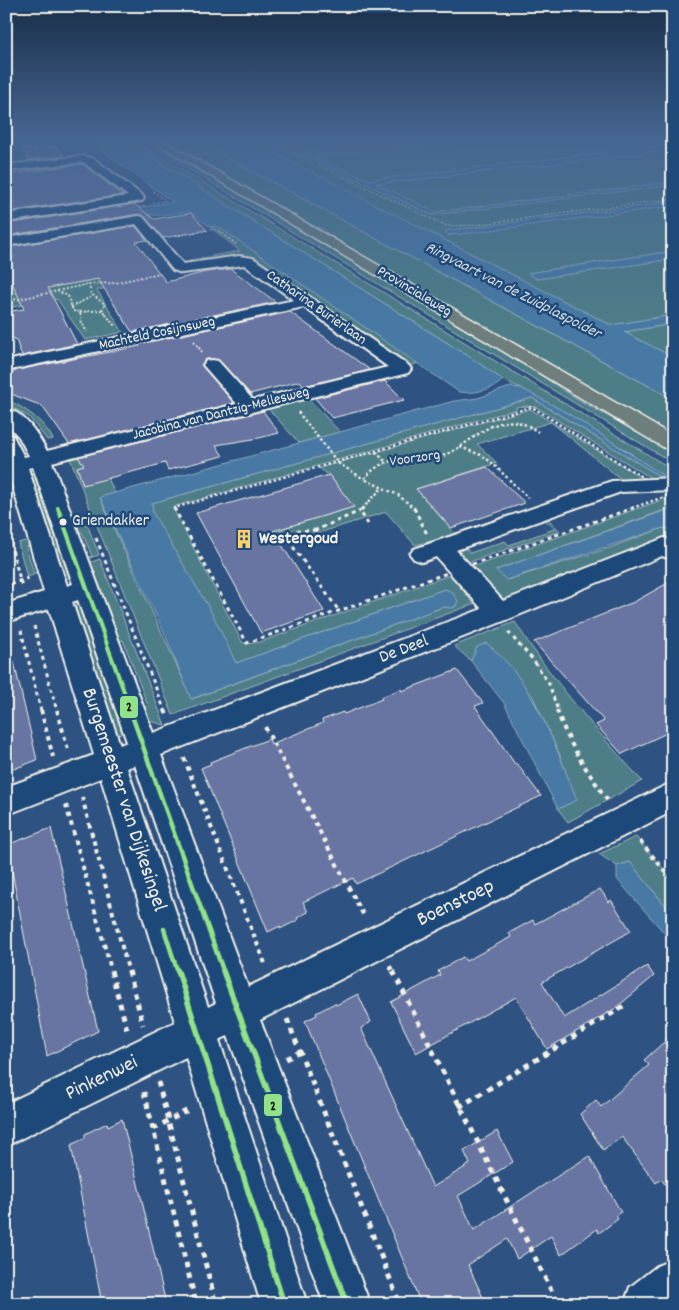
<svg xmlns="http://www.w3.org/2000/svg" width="679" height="1310" font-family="Dekko,sans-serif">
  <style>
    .green { fill: #4d7d87; stroke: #a0b7b8 }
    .water { fill: #4779a4; stroke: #8ca9bf }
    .building { fill: #6875a2; stroke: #f4f1e8 }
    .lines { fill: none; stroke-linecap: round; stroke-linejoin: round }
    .minor-casing { stroke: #f4f1e8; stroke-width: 4 }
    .major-casing { stroke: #f4f1e8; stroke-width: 3 }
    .path-far5 { stroke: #f4f1e8; stroke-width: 1; stroke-dasharray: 2 2; stroke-linecap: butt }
    .path-far4 { stroke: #f4f1e8; stroke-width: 2; stroke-dasharray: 2 2; stroke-linecap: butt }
    .path-far3 { stroke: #f4f1e8; stroke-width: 2.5; stroke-dasharray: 2.5 2.5; stroke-linecap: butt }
    .path-far2 { stroke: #f4f1e8; stroke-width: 3; stroke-dasharray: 4 4; stroke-linecap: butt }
    .path-far1 { stroke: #f4f1e8; stroke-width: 4; stroke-dasharray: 4.5 4.5; stroke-linecap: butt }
    .path { stroke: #f4f1e8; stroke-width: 5; stroke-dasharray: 5.5 5.5; stroke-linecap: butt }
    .minor { fill: #1f4a7a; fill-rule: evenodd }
    .major { fill: #6d7e7c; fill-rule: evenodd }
    .bus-1-far3-casing { stroke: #1f4a7a; stroke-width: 5 }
    .bus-1-far2-casing { stroke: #1f4a7a; stroke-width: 8 }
    .bus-1-far1-casing { stroke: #1f4a7a; stroke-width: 8 }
    .bus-1-casing { stroke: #1f4a7a; stroke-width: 9 }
    .bus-1-far3 { stroke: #91e288; stroke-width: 2.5 }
    .bus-1-far2 { stroke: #91e288; stroke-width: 4 }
    .bus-1-far1 { stroke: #91e288; stroke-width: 4.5 }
    .bus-1 { stroke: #91e288; stroke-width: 5.5 }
    .bus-dot { fill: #f4f1e8; stroke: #1f4a7a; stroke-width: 2 }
    .labels { text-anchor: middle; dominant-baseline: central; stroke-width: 5; stroke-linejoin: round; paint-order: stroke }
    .far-street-label { font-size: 15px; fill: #f4f1e8; stroke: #1f4a7a }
    .far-water-label { font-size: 16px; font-style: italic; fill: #dadfde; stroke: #1f4a7a }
    .bus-label { font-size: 17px; fill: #f4f1e8; stroke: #1f4a7a; text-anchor: start }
    .poi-label { font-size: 18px; font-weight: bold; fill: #f4f1e8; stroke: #1f4a7a; text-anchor: start }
    .street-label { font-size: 18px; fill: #f4f1e8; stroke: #1f4a7a }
    .near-street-label { font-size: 21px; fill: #f4f1e8; stroke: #1f4a7a }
    .line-badge { stroke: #1f4a7a; stroke-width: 2 }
    .pale-badge-label { font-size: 14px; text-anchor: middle; font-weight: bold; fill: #111 }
  </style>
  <rect width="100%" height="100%" fill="#2e5382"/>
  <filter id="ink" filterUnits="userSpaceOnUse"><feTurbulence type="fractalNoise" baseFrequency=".02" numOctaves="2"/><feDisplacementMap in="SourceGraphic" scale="10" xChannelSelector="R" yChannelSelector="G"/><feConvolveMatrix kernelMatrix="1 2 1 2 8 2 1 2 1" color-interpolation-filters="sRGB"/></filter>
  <g filter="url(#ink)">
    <path class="green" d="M 112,139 L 133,139 L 673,470 L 673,481 L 659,483 L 536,407 C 533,406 519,406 516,407 L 517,409 L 176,506 L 174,510 L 242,642 L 246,644 L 260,642 L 450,575 L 474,604 L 173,715 L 69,456 L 94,449 L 115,493 L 100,498 L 192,699 L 443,607 L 455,607 L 458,601 L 445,589 L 236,663 L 153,513 L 152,503 L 532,398 L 663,478 L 665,477 L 635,458 L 632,454 L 521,388 L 503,380 L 473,359 L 140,150 L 131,150 Z
      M 139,139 L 148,139 L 200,172 L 210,176 L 532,368 C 575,402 625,424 673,452 L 673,463 Z
      M 161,139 L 192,139 L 673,399 L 673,437 L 349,249 L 322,229 L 304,223 Z
      M 236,139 L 275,139 L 432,215 L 673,185 L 673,205 L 449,235 L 673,206 L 673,251 L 529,273 L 537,279 L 673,259 L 673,315 L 611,326 L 437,236 Z
      M 278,139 L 468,139 L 309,154 Z
      M 492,139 L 673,139 L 673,145 L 368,180 L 315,157 Z
      M 658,152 L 673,158 L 673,182 L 436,212 L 375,184 Z
      M 217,226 L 418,363 L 407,367 L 248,256 L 195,265 L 190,260 L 240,251 L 210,227 Z
      M 156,269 L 163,278 L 97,290 L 123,332 L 85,340 L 57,299 L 6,308 L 6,277 L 9,276 L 16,293 Z
      M 673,324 L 673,357 L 623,332 Z
      M 306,396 L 340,432 L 299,443 L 266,406 Z
      M 6,399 C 26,409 42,419 53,439 L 47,440 L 29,417 L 6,404 Z
      M 530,409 L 652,484 L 627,484 L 551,422 L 477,444 L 497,463 L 416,489 L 456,535 L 415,545 L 386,512 L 296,540 L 280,542 L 273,531 L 353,507 L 329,475 L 319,468 Z
      M 31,470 L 33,470 L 37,473 L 71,573 L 70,577 L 67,579 L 63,576 L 29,475 Z
      M 673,496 L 673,507 L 496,570 L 507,580 L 609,548 L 663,528 L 673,530 L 673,545 L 665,540 L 505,599 L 494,595 L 470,568 Z
      M 544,519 L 548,519 L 560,531 L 466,563 L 460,555 L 461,550 L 465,547 L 470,553 L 505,541 L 509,545 L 554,529 Z
      M 87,524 L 99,555 L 83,560 L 92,556 L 82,532 L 74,534 L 72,528 Z
      M 33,539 L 35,545 L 26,547 L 34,573 L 43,571 L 43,572 L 27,577 L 18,543 Z
      M 100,559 L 165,725 L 146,720 L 138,710 L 148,706 L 123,640 L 114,643 L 86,564 Z
      M 78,602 L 81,605 L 124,726 L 122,733 L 119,735 L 113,731 L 73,606 Z
      M 515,622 C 551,679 597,731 642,781 L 568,822 L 558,809 L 576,800 L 559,753 L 532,695 L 477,647 L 471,661 L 454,646 Z
      M 636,837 L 673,880 L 673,915 L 630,862 L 617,866 L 599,854 Z"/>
    <path class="water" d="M 91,139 L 112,139 L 131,150 L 140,150 L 473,359 L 503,380 C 494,390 472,394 459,392 L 217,226 L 210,227 L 189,211 C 175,213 158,218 145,213 L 6,236 L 6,228 L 173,202 L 87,140 Z
      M 192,139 L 247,139 L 611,325 L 673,315 L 673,324 L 624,332 L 673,357 L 673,399 Z
      M 272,139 L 278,139 L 309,154 L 468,139 L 492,139 L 316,157 L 368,180 L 673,145 L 673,150 L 669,152 L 673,155 L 673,158 L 658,152 L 376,184 L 436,212 L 673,182 L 673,185 L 432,215 Z
      M 673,202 L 673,206 L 463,234 L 448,235 L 445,231 Z
      M 673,251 L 673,259 L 537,279 L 528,273 Z
      M 510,387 L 521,388 L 569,414 L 666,477 L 663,478 L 532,398 L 152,503 L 153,513 L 213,615 L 236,663 L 445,589 L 452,592 L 458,601 L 455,607 L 451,608 L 443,607 L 191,699 L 164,632 L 100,497 L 454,401 L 478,398 Z
      M 673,508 L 673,530 L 663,528 L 506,580 L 496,570 Z
      M 486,643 C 531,676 557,749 577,800 L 558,809 L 504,703 L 471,661 L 477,647 Z
      M 630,862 L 673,915 L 673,943 L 617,879 L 617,866 Z"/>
    <path class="building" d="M 56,146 L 64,156 L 29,160 L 23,150 Z
      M 82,164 L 122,195 L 6,212 L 6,205 L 14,204 L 6,191 L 6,175 Z
      M 134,204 L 154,219 L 191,213 L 207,230 L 163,238 L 144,216 L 139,214 L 6,236 L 6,224 Z
      M 135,226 L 147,240 L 136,242 L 166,282 L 206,272 L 231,269 L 276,302 L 132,332 L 98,279 L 48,288 L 77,344 L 22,356 L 16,340 L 6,334 L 6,312 L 24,309 L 6,269 L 6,260 L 14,258 L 9,247 Z
      M 290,312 L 370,370 L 304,386 L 300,381 L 250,394 L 252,396 L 219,360 L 206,359 L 202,366 L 234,403 L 69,444 L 42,406 L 6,392 L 6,377 L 17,370 L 140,346 L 139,344 Z
      M 385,381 L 404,400 L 332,418 L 315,398 Z
      M 263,411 L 279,433 L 259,438 L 216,445 L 223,456 L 168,470 L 165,463 L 83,485 L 77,467 L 84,465 L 78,457 Z
      M 487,467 L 525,503 L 451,528 L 416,489 Z
      M 329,475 L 354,507 L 273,531 L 324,611 L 261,633 L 196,513 Z
      M 673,580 L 673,730 L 622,754 L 596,725 L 604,721 L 534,642 L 634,602 Z
      M 14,662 L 37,760 L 6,772 L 6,663 Z
      M 457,670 L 483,703 L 475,706 L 515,764 L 517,764 L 541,796 L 356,884 L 353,878 L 303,902 L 308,912 L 297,918 L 298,920 L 280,929 L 280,926 L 268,932 L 201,768 L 211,764 L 210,762 L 269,739 L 271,744 L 323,723 L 322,720 L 343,712 L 344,714 L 382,699 L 381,697 L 401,689 L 402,691 Z
      M 51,828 L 98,1031 L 47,1056 L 7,845 Z
      M 600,889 L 609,902 L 611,900 L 631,931 L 542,982 L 564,1018 L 647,966 L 654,976 L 616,1008 L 547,1049 L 516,997 L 416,1053 L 391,1002 L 440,975 L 438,971 L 463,957 L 466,961 L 511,937 L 509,933 L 533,920 L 535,924 Z
      M 358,994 L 371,1022 L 361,1028 L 433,1187 L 470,1164 L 464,1151 L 497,1131 L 513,1162 L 458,1196 L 474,1230 L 589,1156 L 621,1212 L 616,1215 L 618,1219 L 599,1233 L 597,1229 L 561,1255 L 551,1236 L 517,1259 L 507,1239 L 468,1265 L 486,1304 L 421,1304 L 305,1021 L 317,1015 L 316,1013 L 335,1003 L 336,1005 Z
      M 673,1034 L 673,1195 L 661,1179 L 656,1183 L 622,1137 L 603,1150 L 580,1114 L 596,1100 L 601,1107 L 649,1065 L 644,1060 Z
      M 122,1119 L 138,1184 L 166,1304 L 102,1304 L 71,1145 L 85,1138 L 85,1134 L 107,1123 L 108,1126 Z"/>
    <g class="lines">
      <g class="minor-casing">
        <path id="minor" d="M 83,156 L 94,159 L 142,195 L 144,198 L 142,201 L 6,222 L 6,214 L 128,196 L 83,162 L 6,171 L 6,165 Z
          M 139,216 L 143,217 L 183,264 L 239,256 L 253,258 L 408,365 L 411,369 L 408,373 L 52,462 L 153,733 L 482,609 L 436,557 L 422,562 L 414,559 L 410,554 L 414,549 L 612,481 L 673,478 L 673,490 L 621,492 L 456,550 L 503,601 L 664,538 L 673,541 L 673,560 L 662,556 L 509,619 L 161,755 L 248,987 L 673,782 L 673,811 L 260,1020 L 370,1304 L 324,1304 L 228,1036 L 219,1040 L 307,1304 L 261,1304 L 186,1057 L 6,1146 L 6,1104 L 175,1022 L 101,778 L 6,815 L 6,787 L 94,755 L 49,609 L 6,622 L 6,604 L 44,592 L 6,464 L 6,434 L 13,436 L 24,457 L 29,456 L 19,437 L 6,423 L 6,408 C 25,413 38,435 47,451 L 237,404 L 203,365 L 206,361 L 212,360 L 218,361 L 253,400 L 388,367 L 304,307 L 6,371 L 6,361 L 294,300 L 244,265 L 182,273 L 173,270 L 136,224 L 6,246 L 6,238 ZM 33,467 L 73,584 L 67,586 L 28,468 ZM 78,600 L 127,742 L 120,745 L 72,602 ZM 135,765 L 216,1003 L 208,1007 L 127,768 Z
          M 673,1259 L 673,1304 L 624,1304 L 630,1287 L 657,1266 Z"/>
      </g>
      <g class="major-casing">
        <path id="major" d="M 149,139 L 161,139 L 673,436 L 673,451 L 666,449 Z"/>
      </g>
      <path class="path-far5" d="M 264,139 L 447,226 L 474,225 L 673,199
        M 153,191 L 166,201 L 153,203
        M 194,233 L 216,229 L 221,233"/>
      <path class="path-far4" d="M 219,231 L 236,244
        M 175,236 L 202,231
        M 89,284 L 91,294 L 105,304 L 102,310 L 115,326
        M 57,291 L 68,296 L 73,311 L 80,312 L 82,323 L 87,332
        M 6,300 L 20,299 L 89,284 L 115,283 L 160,273
        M 71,307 L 91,297
        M 80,312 L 102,310
        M 194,341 L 202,352"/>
      <path class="path-far3" d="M 298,412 L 338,463 L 364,479
        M 460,447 L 481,455 L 491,462 L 528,498
        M 376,452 L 386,462
        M 175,509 L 174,508 L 532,407 L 670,495 L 629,509
        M 362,509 L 381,489
        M 415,509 L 398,495 L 364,479 C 391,448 410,467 442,456 C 474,445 498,402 538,432"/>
      <path class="path-far2" d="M 174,508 L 247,643 L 633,508
        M 363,508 L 360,511 L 368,524
        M 414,508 L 427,534
        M 6,527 L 22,587
        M 316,530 L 280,532 L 286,537 L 339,611
        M 96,538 L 165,711
        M 322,538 L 316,530 L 360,511
        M 6,569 L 11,590
        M 10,584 L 28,578
        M 34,626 L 57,711
        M 21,630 L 41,711
        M 508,632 L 534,661 L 549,684 L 558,711"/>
      <path class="path-far1" d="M 41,710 L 53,757
        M 57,710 L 69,753
        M 165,710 L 167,715
        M 557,710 C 568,744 588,772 608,801
        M 265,727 L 365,918
        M 184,758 L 266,966
        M 82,797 L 129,973
        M 66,805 L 112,973
        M 640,841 L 673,881
        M 390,966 L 393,973"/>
      <path class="path" d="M 111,971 L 128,1033
        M 129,971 L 143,1025
        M 393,971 L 558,1304
        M 287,1019 L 400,1304
        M 286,1059 L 300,1052
        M 158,1082 L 216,1304
        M 144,1092 L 196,1304
        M 459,1107 L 624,1006
        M 153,1129 L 190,1109"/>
      <use href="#minor" class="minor"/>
      <use href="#major" class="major"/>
      <g class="bus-1-far3-casing">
        <path id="bus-1-far3" d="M 58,507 L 59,509"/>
      </g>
      <g class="bus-1-far2-casing">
        <path id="bus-1-far2" d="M 58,508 L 131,711"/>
      </g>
      <g class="bus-1-far1-casing">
        <path id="bus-1-far1" d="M 130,710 L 224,973
          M 164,929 L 178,973"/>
      </g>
      <g class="bus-1-casing">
        <path id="bus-1" d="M 178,971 L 284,1304
          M 223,971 L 347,1304"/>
      </g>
      <use href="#bus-1-far3" class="bus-1-far3"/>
      <use href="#bus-1-far2" class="bus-1-far2"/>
      <use href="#bus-1-far1" class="bus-1-far1"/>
      <use href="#bus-1" class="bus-1"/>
    </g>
  </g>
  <linearGradient id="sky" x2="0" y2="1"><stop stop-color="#192e48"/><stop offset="0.43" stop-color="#466692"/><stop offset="1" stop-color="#466692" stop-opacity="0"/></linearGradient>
  <rect width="679" height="322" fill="url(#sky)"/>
  <defs>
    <g id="building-bare" transform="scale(1.5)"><path d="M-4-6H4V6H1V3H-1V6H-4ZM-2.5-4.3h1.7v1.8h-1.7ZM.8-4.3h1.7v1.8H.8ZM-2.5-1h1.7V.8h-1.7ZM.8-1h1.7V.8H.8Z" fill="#ffd166" stroke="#1f4a7a" stroke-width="2.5" paint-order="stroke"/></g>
  </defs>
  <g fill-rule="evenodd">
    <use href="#building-bare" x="244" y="539"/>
  </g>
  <circle class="bus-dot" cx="63" cy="522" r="4.5"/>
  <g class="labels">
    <g class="far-street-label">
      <text transform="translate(414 292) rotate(31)">Provincialeweg</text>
      <text transform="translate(316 308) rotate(35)">Catharina Burierlaan</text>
      <text transform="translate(157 334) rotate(-12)">Machteld Cosijnsweg</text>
      <text transform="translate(221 414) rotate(-14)">Jacobina van Dantzig-Mellesweg</text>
      <text transform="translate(415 459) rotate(-8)">Voorzorg</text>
    </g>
    <g class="far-water-label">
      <text transform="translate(513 291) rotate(27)">Ringvaart van de Zuidplaspolder</text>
    </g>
    <g class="bus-label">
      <text x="72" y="522">Griendakker</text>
    </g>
    <g class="poi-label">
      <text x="259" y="539">Westergoud</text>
    </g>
    <g class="street-label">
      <text transform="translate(404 650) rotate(-21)">De Deel</text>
    </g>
    <g class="near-street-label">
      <text transform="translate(123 800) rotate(72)">Burgemeester van Dijkesingel</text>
      <text transform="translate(456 904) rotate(-26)">Boenstoep</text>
      <text transform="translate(102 1079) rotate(-26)">Pinkenwei</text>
    </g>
  </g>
  <g class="line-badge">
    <rect x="119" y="695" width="20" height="24" rx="5" fill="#91e288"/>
    <rect x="263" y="1093" width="20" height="24" rx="5" fill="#91e288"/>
  </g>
  <g class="pale-badge-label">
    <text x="129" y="711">2</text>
    <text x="273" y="1110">2</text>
  </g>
  <rect width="679" height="1310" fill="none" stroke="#1f4a7a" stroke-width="25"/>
  <rect x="12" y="12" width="654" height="1285" fill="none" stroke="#f4f1e8" stroke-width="2" filter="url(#ink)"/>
</svg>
